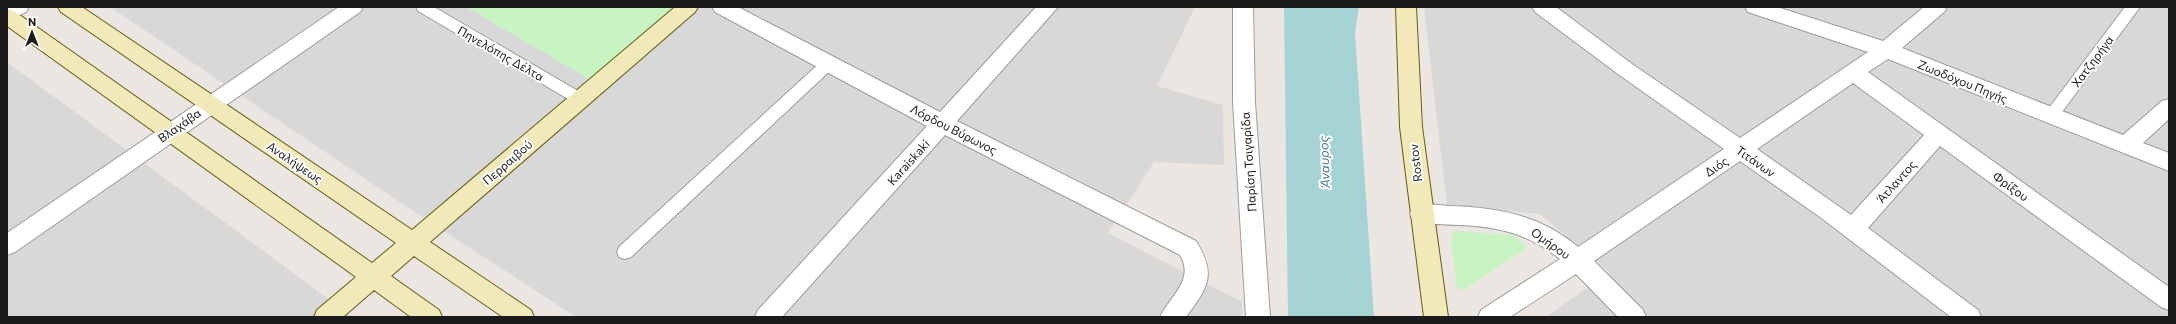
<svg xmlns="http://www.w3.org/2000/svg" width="2176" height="324" font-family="Commissioner,sans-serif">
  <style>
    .residential { fill: #d9d8d9 }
    .park { fill: #c8f3c2 }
    .water { fill: #a6d4d5 }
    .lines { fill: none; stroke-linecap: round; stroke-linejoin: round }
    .lane-casing { stroke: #9c9c9c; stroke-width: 2 }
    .street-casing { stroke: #9c9c9c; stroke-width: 2 }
    .secondary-casing { stroke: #655d0f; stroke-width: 2 }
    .lane { fill: #fff; fill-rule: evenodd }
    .street { fill: #fff; fill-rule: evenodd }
    .secondary { fill: #f2e9ba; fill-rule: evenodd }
    .labels { text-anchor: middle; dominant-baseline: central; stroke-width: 4; stroke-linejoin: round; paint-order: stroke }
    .street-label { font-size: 12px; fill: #1b1b1b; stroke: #fff }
    .water-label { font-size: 13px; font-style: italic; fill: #4c7d92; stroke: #fff }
  </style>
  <rect width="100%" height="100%" fill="#ece6e2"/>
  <path class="residential" d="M 110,7 L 1195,7 L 1157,86 L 1223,105 L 1224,165 L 1154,162 L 1108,233 L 1242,302 L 1242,317 L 576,317 L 419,215 Z
    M 1424,7 L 2169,7 L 2169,317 L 1546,317 L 1609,272 L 1540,214 L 1447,206 Z
    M 7,62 L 353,317 L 7,317 Z"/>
  <path class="park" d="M 466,7 L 677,7 L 589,79 Z
    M 1455,231 L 1514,235 L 1527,248 L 1465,289 L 1457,289 L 1451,237 Z"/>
  <path class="water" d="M 1284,7 L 1359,7 L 1355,32 L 1374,317 L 1288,317 Z"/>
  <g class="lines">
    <g class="lane-casing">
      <path id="lane" d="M 416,7 L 434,7 L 585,95 L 588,99 L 585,103 L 580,105 L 575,103 L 418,11 Z
        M 2125,7 L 2140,7 L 2056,120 L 2051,122 L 2046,120 L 2043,116 L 2046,112 Z
        M 829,57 L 834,59 L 836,63 L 834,67 L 631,257 L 625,259 L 619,257 L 617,252 L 619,247 L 824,59 Z"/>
    </g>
    <g class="street-casing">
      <path id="street" d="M 7,7 L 29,7 L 26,12 L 7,21 Z
        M 339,7 L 363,7 L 360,12 L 15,252 L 7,255 L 7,233 Z
        M 712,7 L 738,7 L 940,112 L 1036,7 L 1058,7 L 957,121 L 1196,241 C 1217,275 1208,287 1186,317 L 1160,317 C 1170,296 1195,280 1180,255 L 945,135 L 782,317 L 755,317 L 758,310 L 927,126 L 715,12 Z
        M 1233,7 L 1253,7 L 1255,102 L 1270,317 L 1246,317 L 1233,102 Z
        M 1532,7 L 1556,7 L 1632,64 L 1740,138 L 1868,52 L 1748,12 L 1745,7 L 1777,7 L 1883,41 L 1924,7 L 1947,7 L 1944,12 L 1902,48 L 2123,135 L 2162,101 L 2169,99 L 2169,119 L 2143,143 L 2169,153 L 2169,171 L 1888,59 L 1868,72 L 2169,287 L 2169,310 L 2161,307 L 1940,146 L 1868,228 L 1978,310 L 1981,317 L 1951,317 L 1820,217 L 1740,161 L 1594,261 L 1643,310 L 1646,317 L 1618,317 L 1576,274 L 1510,317 L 1478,317 L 1481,310 L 1560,259 C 1527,233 1500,227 1459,225 C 1444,224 1428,225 1413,221 L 1410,214 L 1413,207 C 1425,203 1437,205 1449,206 C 1496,207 1541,215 1578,247 L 1724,149 L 1618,74 L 1535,12 ZM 1853,83 L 1924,135 L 1851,215 L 1757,149 Z"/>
    </g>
    <g class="secondary-casing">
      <path id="secondary" d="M 58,7 L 82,7 L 412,230 L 675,7 L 698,7 L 695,12 L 430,242 L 531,310 L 534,317 L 503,317 L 414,256 L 391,276 L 439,310 L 442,317 L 411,317 L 374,290 L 343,317 L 314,317 L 317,310 L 356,277 L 7,26 L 7,9 L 14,11 L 372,263 L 396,243 L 61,12 Z
        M 1396,7 L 1416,7 L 1422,127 L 1448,317 L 1424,317 L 1400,127 Z"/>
    </g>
    <use href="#lane" class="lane"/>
    <use href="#street" class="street"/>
    <use href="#secondary" class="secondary"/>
  </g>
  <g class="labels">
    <g class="street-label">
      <text transform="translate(501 53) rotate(30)">Πηνελόπης Δέλτα</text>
      <text transform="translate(2092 61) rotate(-53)">Χατζηρήγα</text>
      <text transform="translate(1963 81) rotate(22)">Ζωοδόχου Πηγής</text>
      <text transform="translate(179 125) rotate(-35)">Βλαχάβα</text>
      <text transform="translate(954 129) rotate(27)">Λόρδου Βύρωνος</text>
      <text transform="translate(1756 161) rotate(35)">Τιτάνων</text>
      <text transform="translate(295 162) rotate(34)">Αναλήψεως</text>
      <text transform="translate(507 162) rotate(-41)">Περραιβού</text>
      <text transform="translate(908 162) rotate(-48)">Karaiskaki</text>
      <text transform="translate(1248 162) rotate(-94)">Παρίση Τσιγαρίδα</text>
      <text transform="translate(1415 163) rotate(-97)">Rostov</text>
      <text transform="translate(1716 166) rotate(-34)">Διός</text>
      <text transform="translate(1896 181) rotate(-48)">Άτλαντος</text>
      <text transform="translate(2011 186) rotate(36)">Φρίξου</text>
      <text transform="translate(1551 243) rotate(35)">Ομήρου</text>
    </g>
    <g class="water-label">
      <text transform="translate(1324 162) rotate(-92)">Άναυρος</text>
    </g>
  </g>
  <rect width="2176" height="324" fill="none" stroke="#1b1b1b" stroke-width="16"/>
  <g transform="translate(32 32)" stroke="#ffffff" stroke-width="3" paint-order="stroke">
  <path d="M0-3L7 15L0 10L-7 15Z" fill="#1b1b1b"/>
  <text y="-6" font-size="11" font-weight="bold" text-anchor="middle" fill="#1b1b1b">N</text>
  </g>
</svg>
